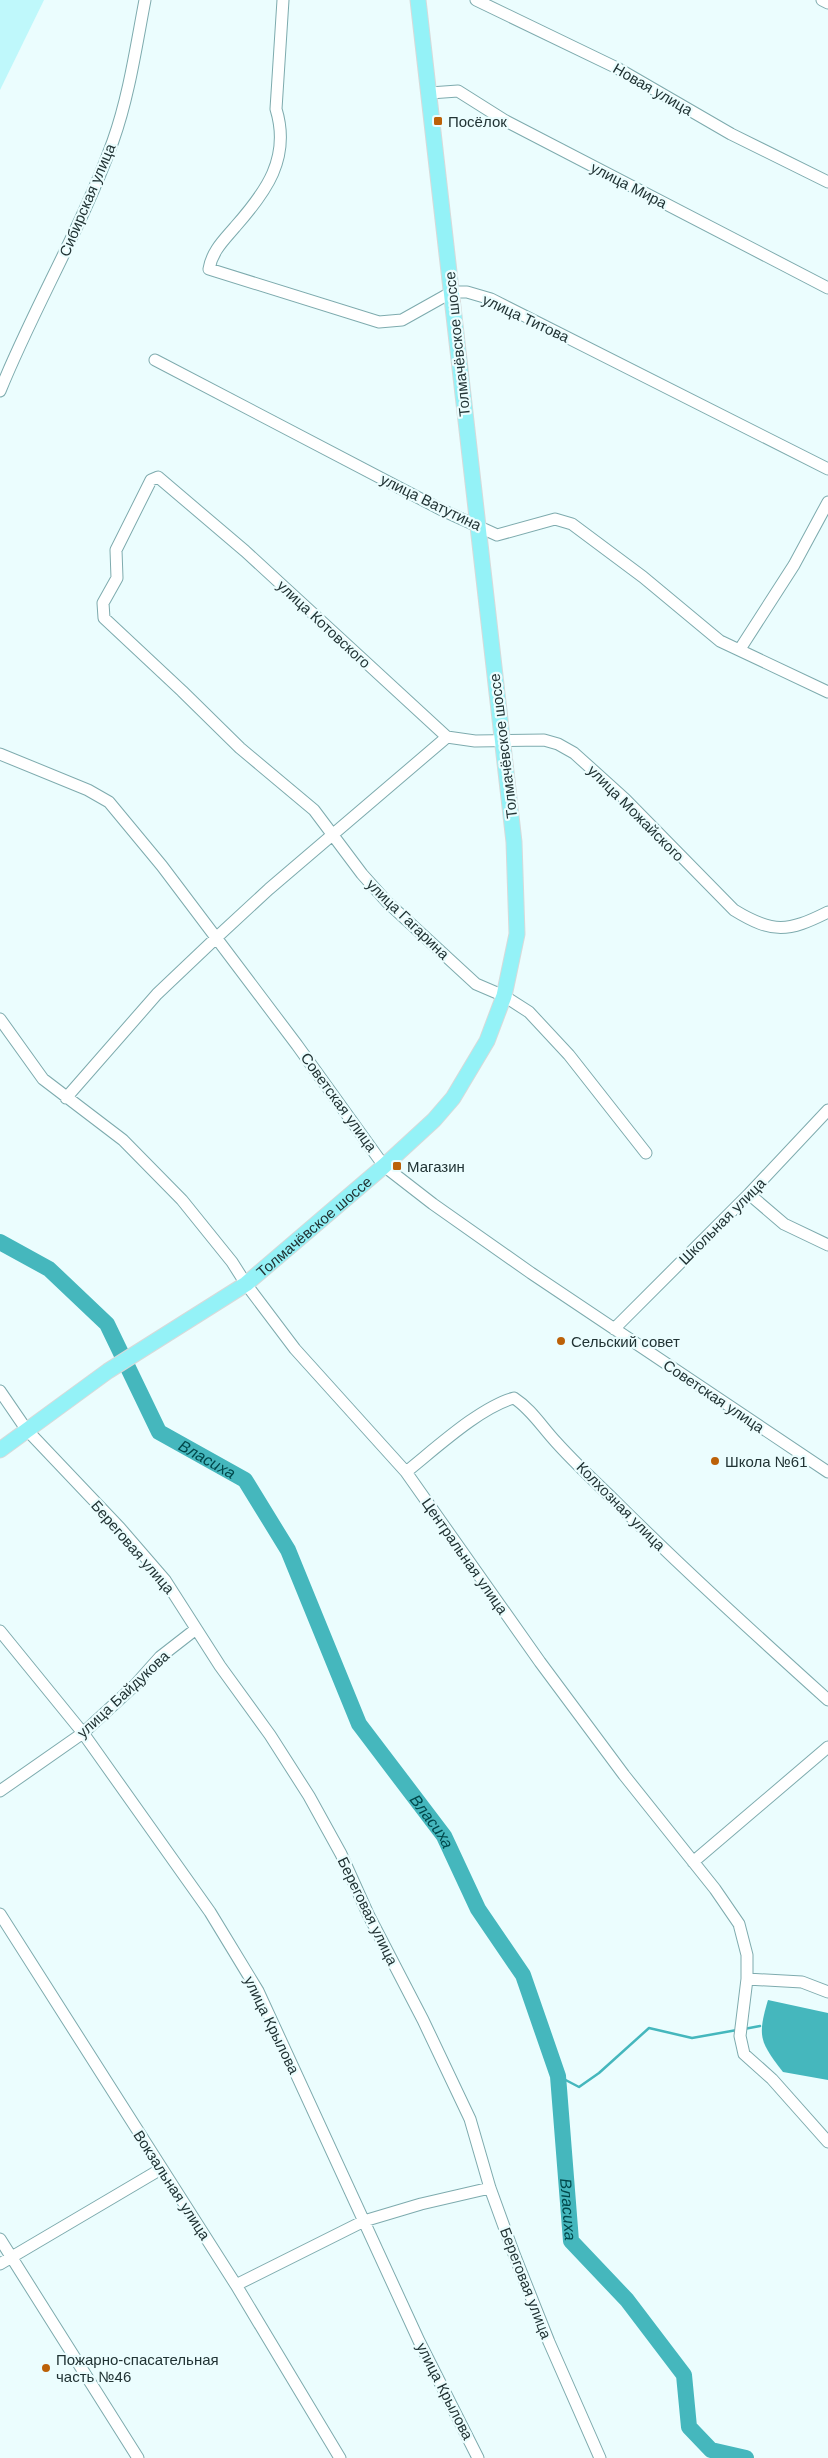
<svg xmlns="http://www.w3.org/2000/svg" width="828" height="2458" font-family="Arial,sans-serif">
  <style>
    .green { fill: #bff8fb }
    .water { fill: #45b7bd }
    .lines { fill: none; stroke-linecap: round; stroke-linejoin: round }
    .stream { stroke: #45b7bd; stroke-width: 2.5 }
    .river { stroke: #45b7bd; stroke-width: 16 }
    .minor-casing { stroke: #7eabae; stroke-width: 13 }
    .major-casing { stroke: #d7dada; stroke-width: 17 }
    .minor { stroke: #fff; stroke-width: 11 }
    .major { stroke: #94f2f7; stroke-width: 15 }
    .poi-dot { fill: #bc6108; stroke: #ebfdfe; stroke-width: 2 }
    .labels { text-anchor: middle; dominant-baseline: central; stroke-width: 4.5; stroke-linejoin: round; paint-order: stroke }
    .street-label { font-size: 15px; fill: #213334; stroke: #ebfdfe }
    .poi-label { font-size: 15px; fill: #213334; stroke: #ebfdfe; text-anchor: start }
    .water-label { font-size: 16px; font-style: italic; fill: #00484b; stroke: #ebfdfe }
  </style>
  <rect width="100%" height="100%" fill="#ebfdfe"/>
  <path class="green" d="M 0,0 L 44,0 L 0,90 Z"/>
  <path class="water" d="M 768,2000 L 828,2013 L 828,2080 L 783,2072 C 760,2042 757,2037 768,2000 Z"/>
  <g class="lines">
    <path class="stream" d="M 744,2029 L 760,2026
      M 558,2076 L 579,2087 L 599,2073 L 649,2028 L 692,2038 L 737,2030"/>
    <path class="river" id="s1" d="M 0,1242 L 49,1269 L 107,1324 L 159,1432 L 245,1480 L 288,1550 L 359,1724 L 444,1836 L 478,1909 L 523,1975 L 558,2076 L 571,2241 L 627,2300 L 684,2375 L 689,2427 L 711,2450 L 746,2458"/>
    <g class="minor-casing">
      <path id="minor" d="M 283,0 L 276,109 C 291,158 266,192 235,227 C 224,240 212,251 209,269 L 379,322 L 402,320 L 452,292 L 467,292 L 491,299 L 828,469
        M 476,0 L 617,68 L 731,134 L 828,182
        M 822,0 L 828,3
        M 430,93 L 458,91 L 504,120 L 828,288
        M 155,360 L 442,510 L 497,535 L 555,519 L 572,524 L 643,577 L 720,641 L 828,692
        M 0,391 C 34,307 82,227 113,141 C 129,96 136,47 145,0
        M 740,649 L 794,565 L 828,502
        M 0,754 L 88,790 L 109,802 L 162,866 L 297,1045 L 384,1166 L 433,1204 L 531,1273 L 828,1472
        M 0,1019 L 43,1079 L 123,1140 L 182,1200 L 232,1262 L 246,1284 L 295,1349 L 406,1472 L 540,1662 L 624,1775 L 715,1889 L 739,1924 L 747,1955 L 747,1979 L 740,2036 L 744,2054 L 772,2079 L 828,2142
        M 66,1098 L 157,994 L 216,938 L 269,889 L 447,737
        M 646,1153 L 569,1055 L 529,1012 L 504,996 L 476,984 L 387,902 L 362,874 L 314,810 L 240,748 L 182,691 L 104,618 L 103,603 L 117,578 L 116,550 L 151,480 L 158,477 L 245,551 L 447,737 L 475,741 L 544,740 L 558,744 L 574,753 L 625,799 L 734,910 C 773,934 788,932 828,912
        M 749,1194 L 784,1224 L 828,1245
        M 614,1329 L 749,1194 L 828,1110
        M 0,1391 L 26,1429 L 120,1528 L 165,1580 L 220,1666 L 270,1735 L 309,1796 L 341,1854 L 368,1914 L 423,2020 L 470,2119 L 490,2188 L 514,2254 L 549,2342 L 600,2458
        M 406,1472 C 435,1449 480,1407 514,1398 C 531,1409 542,1427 556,1442 C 574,1462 593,1480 612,1498 C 682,1568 755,1634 828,1700
        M 0,1631 L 83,1733 L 210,1912 L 258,1991 L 419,2341 L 478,2458
        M 0,1791 L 83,1733 L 135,1685 L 160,1657 L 196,1629
        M 693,1862 L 828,1747
        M 0,1914 L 236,2285 L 340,2458
        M 747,1979 L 802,1982 L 828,1992
        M 0,2239 L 138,2458
        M 0,2264 L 161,2169
        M 236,2285 L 364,2221 L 421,2204 L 490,2188"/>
    </g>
    <g class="major-casing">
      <g id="major">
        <path id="s2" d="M 0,1450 L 108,1371 L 246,1284 L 384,1166 L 434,1120 L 453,1098 L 487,1041 L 504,996 L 517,934 L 514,842 L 418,0"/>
      </g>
    </g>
    <use href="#minor" class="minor"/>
    <use href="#major" class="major"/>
  </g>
  <g class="poi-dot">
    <rect x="433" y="116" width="10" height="10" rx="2.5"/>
    <rect x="392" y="1161" width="10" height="10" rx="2.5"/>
    <circle cx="561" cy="1341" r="5"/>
    <circle cx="715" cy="1461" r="5"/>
    <circle cx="46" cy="2368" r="5"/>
  </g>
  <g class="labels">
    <g class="street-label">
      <text transform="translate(653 89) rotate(30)">Новая улица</text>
      <text transform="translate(629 185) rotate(27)">улица Мира</text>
      <text transform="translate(87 200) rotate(-67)">Сибирская улица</text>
      <text transform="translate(526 318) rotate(25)">улица Титова</text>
      <text transform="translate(457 344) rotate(-96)">Толмачёвское шоссе</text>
      <text transform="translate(431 502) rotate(26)">улица Ватутина</text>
      <text transform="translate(324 624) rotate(43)">улица Котовского</text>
      <text transform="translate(503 746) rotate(-97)">Толмачёвское шоссе</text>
      <text transform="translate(636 813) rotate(45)">улица Можайского</text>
      <text transform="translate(408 919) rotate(44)">улица Гагарина</text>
      <text transform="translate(339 1102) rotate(54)">Советская улица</text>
      <text transform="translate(722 1221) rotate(-45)">Школьная улица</text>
      <text stroke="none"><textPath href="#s2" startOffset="386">Толмачёвское шоссе</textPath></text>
      <text transform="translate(714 1396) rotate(34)">Советская улица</text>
      <text transform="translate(621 1506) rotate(45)">Колхозная улица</text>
      <text transform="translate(133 1547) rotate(49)">Береговая улица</text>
      <text transform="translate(465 1556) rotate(55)">Центральная улица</text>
      <text transform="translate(123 1694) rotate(-43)">улица Байдукова</text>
      <text transform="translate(368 1911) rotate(64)">Береговая улица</text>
      <text transform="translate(272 2025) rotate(64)">улица Крылова</text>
      <text transform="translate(172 2185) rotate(57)">Вокзальная улица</text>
      <text transform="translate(526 2283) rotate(69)">Береговая улица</text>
      <text transform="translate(445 2391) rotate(63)">улица Крылова</text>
    </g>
    <g class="poi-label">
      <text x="448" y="121">Посёлок</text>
      <text x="407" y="1166">Магазин</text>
      <text x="571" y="1341">Сельский совет</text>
      <text x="725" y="1461">Школа №61</text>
      <text x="56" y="2359">Пожарно-спасательная<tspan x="56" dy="17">часть №46</tspan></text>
    </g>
    <g class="water-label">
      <text stroke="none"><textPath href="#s1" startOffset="311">Власиха</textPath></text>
      <text stroke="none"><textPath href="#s1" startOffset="746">Власиха</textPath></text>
      <text stroke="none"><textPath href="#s1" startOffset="1166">Власиха</textPath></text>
    </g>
  </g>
</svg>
